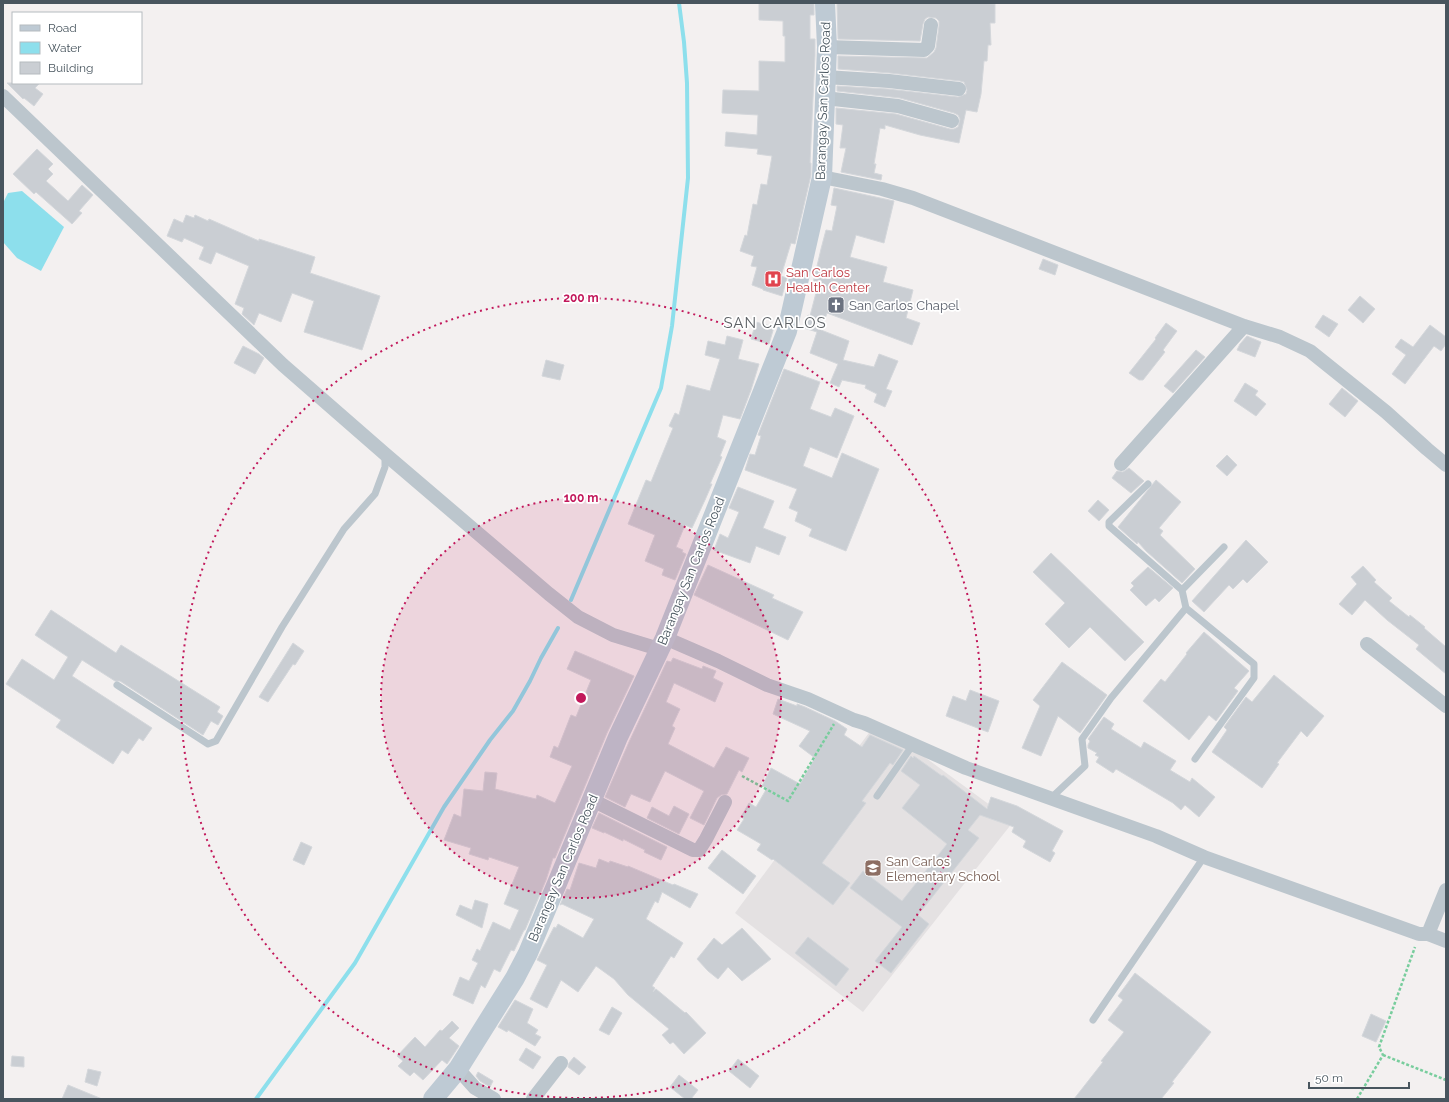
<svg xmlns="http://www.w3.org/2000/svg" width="1449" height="1102" font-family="Raleway,sans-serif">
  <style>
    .education { fill: #e4e1e2 }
    .water { fill: #8ddfec }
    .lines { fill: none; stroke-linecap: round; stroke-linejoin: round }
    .stream { stroke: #8ddfec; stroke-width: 4 }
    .building { fill: #caced3; stroke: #d4d7db }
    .path { stroke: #78cd9d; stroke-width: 2.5; stroke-dasharray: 3 2; stroke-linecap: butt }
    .lane { stroke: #bcc6cd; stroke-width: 7 }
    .street { stroke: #bcc6cd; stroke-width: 14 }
    .secondary { stroke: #becad4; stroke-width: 20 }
    .ring { fill: none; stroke: #c2185b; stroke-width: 2; stroke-dasharray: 2 4 }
    .labels { text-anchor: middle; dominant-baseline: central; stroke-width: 3.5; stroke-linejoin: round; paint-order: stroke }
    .street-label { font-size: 13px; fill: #48555e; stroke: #fff }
    .health-label { font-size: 13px; fill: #be3a42; stroke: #fff; text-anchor: start }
    .worship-label { font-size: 13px; fill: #5b616d; stroke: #fff; text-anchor: start }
    .education-label { font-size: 13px; fill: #785e54; stroke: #fff; text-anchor: start }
    .quarter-label { font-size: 15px; letter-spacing: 1px; fill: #5d6165; stroke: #fff }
    .centre { fill: #c2185b; stroke: #fff; stroke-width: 2 }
    .ring-label { font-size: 12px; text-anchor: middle; font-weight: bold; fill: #c2185b; stroke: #fff; stroke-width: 3.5; stroke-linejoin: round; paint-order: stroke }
  </style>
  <rect width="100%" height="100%" fill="#f3f0f0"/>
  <path class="education" d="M 877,722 L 1013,822 L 863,1012 L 735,913 Z"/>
  <path class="water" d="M 22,191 L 64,227 L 41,271 L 17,258 L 3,242 L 3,203 L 8,193 Z"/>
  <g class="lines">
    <path class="stream" d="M 571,600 L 661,388 L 672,326 L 688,178 L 687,83 L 684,42 L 679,3
      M 256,1099 L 355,963 L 444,807 L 490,740 L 513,711 L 530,681 L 541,658 L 558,628"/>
  </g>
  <path class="building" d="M 759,3 L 814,3 L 814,15 L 810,15 L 810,39 L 815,39 L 815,55 L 810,163 L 811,163 L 811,175 L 795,244 L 791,243 L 781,276 L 787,278 L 782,296 L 763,290 L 763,289 L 752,285 L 757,267 L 751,266 L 754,256 L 740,251 L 745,235 L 747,236 L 753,204 L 757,205 L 761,184 L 767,185 L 772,156 L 757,154 L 758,149 L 725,146 L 726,132 L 757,135 L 758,115 L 722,113 L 723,90 L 759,91 L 759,61 L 785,62 L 785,36 L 783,36 L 783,21 L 759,20 Z
    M 837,3 L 975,3 L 995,4 L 995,23 L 990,23 L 991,45 L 988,45 L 987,61 L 984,61 L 981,94 L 977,112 L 966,110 L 959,143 L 920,135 L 885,125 L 885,129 L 880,128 L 874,164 L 876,164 L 874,173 L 882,175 L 881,180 L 841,172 L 846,148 L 840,148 L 843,125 L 836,124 L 836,108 L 896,114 L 950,129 L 954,129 L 958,127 L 960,119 L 958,115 L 954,113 L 900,98 L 837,91 L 837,86 L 888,89 L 958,97 L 966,94 L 967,90 L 964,82 L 960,81 L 890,73 L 838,69 L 838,56 L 927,58 L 934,52 L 936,48 L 939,26 L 939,21 L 936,18 L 928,17 L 925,19 L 923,24 L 920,41 L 838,39 Z
    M 7,83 L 40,83 L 35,88 L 43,94 L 34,106 L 24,98 L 23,99 Z
    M 37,149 L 53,164 L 48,169 L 53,174 L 46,181 L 68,201 L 82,185 L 93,195 L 79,211 L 82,213 L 72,224 L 36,192 L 34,194 L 13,174 Z
    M 834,188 L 894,201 L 884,243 L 856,235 L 850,257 L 887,267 L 883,282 L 913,290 L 906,318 L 920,323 L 912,345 L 827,313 L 821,330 L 849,341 L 843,360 L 874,367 L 879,354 L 898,361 L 886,389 L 892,391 L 885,407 L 874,402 L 877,394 L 865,388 L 866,385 L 842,380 L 839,387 L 830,383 L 838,364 L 810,353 L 817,332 L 804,328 L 808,315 L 810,316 L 818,285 L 813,283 L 821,249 L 826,230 L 832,231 L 837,206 L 831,205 Z
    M 186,215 L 194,218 L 195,215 L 208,221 L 209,219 L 259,241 L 259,239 L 315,257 L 310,273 L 380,296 L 362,350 L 304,332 L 314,301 L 292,293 L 281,322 L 259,313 L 254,325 L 242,314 L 244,308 L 235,304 L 249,266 L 216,252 L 211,264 L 199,259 L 204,247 L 184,238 L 182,242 L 167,236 L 174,219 L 183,223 Z
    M 1043,259 L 1058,265 L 1055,275 L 1039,269 Z
    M 1360,296 L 1375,309 L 1363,323 L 1348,310 Z
    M 1323,315 L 1338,324 L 1329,337 L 1315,327 Z
    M 756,322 L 774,327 L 769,344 L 751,339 Z
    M 1166,323 L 1177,331 L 1163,350 L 1165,352 L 1143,380 L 1139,380 L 1129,373 L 1156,339 L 1155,338 Z
    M 1430,325 L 1446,337 L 1446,344 L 1441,351 L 1434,346 L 1405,384 L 1392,374 L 1406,355 L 1395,347 L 1401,339 L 1413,347 Z
    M 727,336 L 743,340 L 738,359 L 759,364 L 751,390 L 740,419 L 723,415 L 717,437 L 726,441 L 720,456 L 722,457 L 710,484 L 712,484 L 705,500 L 692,528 L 685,525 L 676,547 L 683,550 L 682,552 L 686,554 L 675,580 L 662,575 L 664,569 L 645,561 L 655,535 L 628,524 L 646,480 L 651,482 L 673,428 L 669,426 L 675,413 L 679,415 L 687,385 L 710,391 L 720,359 L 705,355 L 708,341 L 725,345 Z
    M 1247,336 L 1261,342 L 1255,357 L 1237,350 L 1240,344 Z
    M 243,346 L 259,354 L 264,358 L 255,374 L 234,363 Z
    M 1196,350 L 1205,357 L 1173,393 L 1164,386 Z
    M 546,360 L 564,365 L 560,380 L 542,376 Z
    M 784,369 L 820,382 L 810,409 L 831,417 L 835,408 L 854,416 L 837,458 L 810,447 L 803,466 L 832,478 L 842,453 L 879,469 L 846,551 L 809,536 L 812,529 L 795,521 L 798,512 L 789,508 L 797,489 L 745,470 L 750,454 L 755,455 L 761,436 L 758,435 Z
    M 1245,383 L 1258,391 L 1255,395 L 1266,404 L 1256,416 L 1234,401 Z
    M 1342,388 L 1358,401 L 1345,417 L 1329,404 Z
    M 1227,455 L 1237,465 L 1227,476 L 1216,466 Z
    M 1129,468 L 1144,481 L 1131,493 L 1112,478 L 1117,471 L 1123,472 Z
    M 1156,480 L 1181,502 L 1159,528 L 1163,531 L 1160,535 L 1195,569 L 1182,583 L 1146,551 L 1138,542 L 1137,544 L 1118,527 Z
    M 738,487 L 774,501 L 763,528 L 786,537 L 779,555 L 756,546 L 750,563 L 714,550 L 720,534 L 728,538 L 739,512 L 729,508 Z
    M 1098,500 L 1109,510 L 1099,521 L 1088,511 Z
    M 1246,540 L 1268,562 L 1247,583 L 1243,579 L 1233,589 L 1229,585 L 1204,612 L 1192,601 Z
    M 1051,553 L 1144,642 L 1125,661 L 1090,627 L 1069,648 L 1045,624 L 1065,603 L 1033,572 Z
    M 708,565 L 774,595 L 772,598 L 803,612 L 788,640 L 694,595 Z
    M 1363,566 L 1376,580 L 1374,582 L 1392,598 L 1389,601 L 1409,617 L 1410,615 L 1425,627 L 1424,628 L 1446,647 L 1446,674 L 1416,649 L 1419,645 L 1387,620 L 1365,600 L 1352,615 L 1339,604 L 1357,584 L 1351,577 Z
    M 1148,567 L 1173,588 L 1159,602 L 1155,598 L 1146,606 L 1130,590 L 1134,586 L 1131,583 Z
    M 51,610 L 116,653 L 121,645 L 220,707 L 217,712 L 223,716 L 218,725 L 211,721 L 203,735 L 120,681 L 115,681 L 82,660 L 72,676 L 152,728 L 143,741 L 139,738 L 128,754 L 122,750 L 113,764 L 56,727 L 61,720 L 6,684 L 22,659 L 54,680 L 68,657 L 35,635 Z
    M 1204,632 L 1249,671 L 1234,688 L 1238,691 L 1216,721 L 1209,715 L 1189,740 L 1143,701 L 1161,679 L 1165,682 L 1187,654 L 1186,653 Z
    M 293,643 L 304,651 L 295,665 L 293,664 L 268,702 L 259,697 Z
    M 575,651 L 634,676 L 607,733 L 555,858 L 553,858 L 546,880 L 525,930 L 524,930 L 514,951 L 511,950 L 500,972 L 494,969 L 485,988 L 481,985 L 473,1004 L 453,995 L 460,977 L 469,981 L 478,963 L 472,960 L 477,949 L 480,951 L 493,922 L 510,930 L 519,910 L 504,904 L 519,867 L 489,857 L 488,860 L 469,854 L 471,848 L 444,840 L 454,814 L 461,817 L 464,789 L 483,791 L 485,772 L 497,773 L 495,789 L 536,799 L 537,795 L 555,803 L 572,766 L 550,757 L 554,746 L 558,748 L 571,715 L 576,717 L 591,680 L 567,669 Z
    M 673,658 L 702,669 L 703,666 L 716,671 L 713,678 L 723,683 L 715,702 L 674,683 L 666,702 L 680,709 L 672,726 L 675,728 L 668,744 L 714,768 L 726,747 L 749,758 L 742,772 L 739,770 L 727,794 L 721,795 L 717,798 L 704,825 L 690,818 L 704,791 L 665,771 L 650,802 L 631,794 L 625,807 L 605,797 L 629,742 L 667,661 L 671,662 Z
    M 1062,662 L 1107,695 L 1080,733 L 1058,716 L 1041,756 L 1022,748 L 1040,706 L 1033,700 Z
    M 1274,675 L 1324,716 L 1307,737 L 1301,731 L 1277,763 L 1279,764 L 1262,788 L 1212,752 L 1227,730 L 1224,727 L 1246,697 L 1252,702 Z
    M 970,690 L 999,701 L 988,732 L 946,716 L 953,696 L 966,701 Z
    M 778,699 L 797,706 L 797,704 L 805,707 L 835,721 L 847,729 L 844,735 L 862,747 L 870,735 L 903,750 L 893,765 L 890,763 L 862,801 L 866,803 L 822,863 L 850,883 L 833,905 L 773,859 L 772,860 L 757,850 L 761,844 L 737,830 L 744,819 L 741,817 L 749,803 L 756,807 L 767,788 L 762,786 L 771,768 L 800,784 L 815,758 L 799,746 L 810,731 L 773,714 Z
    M 1104,717 L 1114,724 L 1111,729 L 1141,748 L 1144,742 L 1176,761 L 1170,770 L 1190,782 L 1192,778 L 1215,797 L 1199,817 L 1185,805 L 1181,810 L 1173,803 L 1116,769 L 1113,773 L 1096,762 L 1099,757 L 1095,755 L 1097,753 L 1088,748 L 1088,745 L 1090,741 L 1088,739 Z
    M 911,756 L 913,758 L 914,756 L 942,776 L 943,775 L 987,809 L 991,797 L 1017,806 L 1063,831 L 1052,851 L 1055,853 L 1050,862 L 1023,847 L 1026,841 L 1012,832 L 1014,827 L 980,815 L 968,830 L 979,838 L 918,915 L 929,924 L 891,973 L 875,961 L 902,927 L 850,888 L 863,871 L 902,901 L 947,844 L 902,808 L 920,785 L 901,771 Z
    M 674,806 L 689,814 L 679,834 L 647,818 L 652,807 L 669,816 Z
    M 599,813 L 667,847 L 661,860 L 644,852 L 645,850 L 623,839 L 623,841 L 604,832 L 604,833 L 592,828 Z
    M 301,842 L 312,847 L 304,865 L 293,860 Z
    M 722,850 L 756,876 L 743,894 L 708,868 Z
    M 599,859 L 609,863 L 610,861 L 628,867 L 628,866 L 673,885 L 674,884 L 698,894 L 690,908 L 662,892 L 658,903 L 655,901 L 646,919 L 683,943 L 674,958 L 671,956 L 652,986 L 655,988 L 653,992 L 656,989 L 685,1013 L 686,1012 L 706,1033 L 684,1054 L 673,1042 L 670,1044 L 662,1035 L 669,1029 L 628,995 L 614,979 L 596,966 L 578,992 L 561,980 L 547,1008 L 530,999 L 547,965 L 537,960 L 554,927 L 556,928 L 558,924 L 583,938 L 594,919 L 562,904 L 560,905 L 567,889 L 570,890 L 579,863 L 596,868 Z
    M 475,900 L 488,904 L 482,928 L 456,915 L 460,905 L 472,910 Z
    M 742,928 L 771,959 L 742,981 L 728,967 L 718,979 L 708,971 L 697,959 L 714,938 L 722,945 Z
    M 808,937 L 849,969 L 836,986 L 795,953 Z
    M 1135,973 L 1211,1032 L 1172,1082 L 1174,1083 L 1161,1099 L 1074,1099 L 1103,1062 L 1101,1061 L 1124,1032 L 1108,1020 L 1123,1000 L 1118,996 Z
    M 515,1000 L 533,1009 L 527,1023 L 538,1030 L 535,1034 L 541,1037 L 535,1046 L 508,1030 L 507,1032 L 498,1027 Z
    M 612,1007 L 622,1013 L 609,1035 L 599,1030 Z
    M 1371,1014 L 1386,1021 L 1376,1042 L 1362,1036 Z
    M 452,1021 L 459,1028 L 449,1038 L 459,1046 L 447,1064 L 442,1060 L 423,1080 L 414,1072 L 410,1076 L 398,1066 L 403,1061 L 397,1056 L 415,1037 L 425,1047 L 440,1030 L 442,1031 Z
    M 526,1048 L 541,1057 L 533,1069 L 519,1060 Z
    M 12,1056 L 24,1057 L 24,1067 L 11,1066 Z
    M 574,1057 L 586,1067 L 579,1075 L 568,1067 L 569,1063 Z
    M 738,1059 L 759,1076 L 750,1088 L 729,1071 Z
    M 88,1069 L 101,1072 L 97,1086 L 85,1082 Z
    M 478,1072 L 493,1081 L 490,1087 L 480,1081 L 476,1076 Z
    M 679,1075 L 698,1090 L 691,1099 L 685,1099 L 670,1087 Z
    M 68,1085 L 102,1099 L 62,1099 Z"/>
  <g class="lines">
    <path class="path" d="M 742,776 L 788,801 L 834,724
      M 1383,1055 L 1446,1080
      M 1357,1099 L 1383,1055 L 1379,1047 L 1415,947"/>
    <path class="lane" d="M 1148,484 L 1109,522 L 1109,526 L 1182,590
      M 1186,608 L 1254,664 L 1254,678 L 1195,759
      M 117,685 L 208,744 L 216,741 L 282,627 L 344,529 L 375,494 L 385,467 L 385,454
      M 877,796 L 912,746
      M 1051,798 L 1085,766 L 1082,739 L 1111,698 L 1186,608 L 1182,590 L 1224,547
      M 1093,1020 L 1204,857"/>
    <path class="street" d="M 827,47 L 924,50 L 928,46 L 931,25
      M 825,77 L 889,81 L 959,89
      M 3,96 L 283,365 L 385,454 L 549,594 L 578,617 L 613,635 L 659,649
      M 824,98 L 898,106 L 952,121
      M 822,177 L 882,189 L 913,198 L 1244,326 L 1280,337 L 1310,351 L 1386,412 L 1427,449 L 1446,465
      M 1121,464 L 1244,326
      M 665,638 L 718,661 L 767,685 L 808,699 L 854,720 L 864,723 L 966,768 L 1156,836 L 1204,857 L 1419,934 L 1428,934 L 1446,941
      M 1367,644 L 1446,706
      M 592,800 L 693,850 L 699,850 L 706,839 L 725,802
      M 1428,934 L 1446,890
      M 458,1069 L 475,1088 L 494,1099
      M 533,1099 L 561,1063"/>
    <path class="secondary" d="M 433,1099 L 458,1069 L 515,978 L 528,953 L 618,737 L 665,638 L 787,331 L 822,177 L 827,47 L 825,3"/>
  </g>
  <circle cx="581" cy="698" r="200" fill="#c2185b" fill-opacity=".12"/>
  <g class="ring">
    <circle cx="581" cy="698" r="200"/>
    <circle cx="581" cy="698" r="400"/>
  </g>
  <defs>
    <g id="hospital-square" transform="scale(0.9)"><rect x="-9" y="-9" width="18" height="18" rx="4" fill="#e0444e" stroke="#fff"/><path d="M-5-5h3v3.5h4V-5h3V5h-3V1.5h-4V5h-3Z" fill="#fff"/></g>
    <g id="church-square" transform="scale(0.9)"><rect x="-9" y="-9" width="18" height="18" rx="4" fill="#6b7280" stroke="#fff"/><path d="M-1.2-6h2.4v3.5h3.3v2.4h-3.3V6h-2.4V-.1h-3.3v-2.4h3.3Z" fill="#fff"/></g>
    <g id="school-square" transform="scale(0.9)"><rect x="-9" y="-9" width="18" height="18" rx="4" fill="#8d6e63" stroke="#fff"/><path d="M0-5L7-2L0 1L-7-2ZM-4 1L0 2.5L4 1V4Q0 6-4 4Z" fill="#fff"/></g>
  </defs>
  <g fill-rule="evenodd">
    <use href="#hospital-square" x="773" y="279"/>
    <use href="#church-square" x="836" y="305"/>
    <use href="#school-square" x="873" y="868"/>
  </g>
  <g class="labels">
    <g class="street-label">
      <text transform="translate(823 101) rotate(-88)">Barangay San Carlos Road</text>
      <text transform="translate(691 571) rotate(-68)">Barangay San Carlos Road</text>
      <text transform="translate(563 868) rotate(-67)">Barangay San Carlos Road</text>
    </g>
    <g class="health-label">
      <text x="786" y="272">San Carlos<tspan x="786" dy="15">Health Center</tspan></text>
    </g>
    <g class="worship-label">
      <text x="849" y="305">San Carlos Chapel</text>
    </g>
    <g class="education-label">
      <text x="886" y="861">San Carlos<tspan x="886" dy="15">Elementary School</tspan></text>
    </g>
    <g class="quarter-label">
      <text x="775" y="323">SAN CARLOS</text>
    </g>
  </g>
  <circle cx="581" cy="698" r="6" class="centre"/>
  <g class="ring-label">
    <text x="581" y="302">200 m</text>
    <text x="581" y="502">100 m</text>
  </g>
  <rect width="1449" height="1102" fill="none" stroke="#48555e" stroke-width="8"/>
  <rect x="12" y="12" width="130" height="72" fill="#ffffff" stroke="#b6bbbf"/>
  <rect x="20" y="25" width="20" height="6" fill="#becad4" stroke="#b6bbbf"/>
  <text x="48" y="32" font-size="12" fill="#48555e">Road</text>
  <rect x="20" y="42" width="20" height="12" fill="#8ddfec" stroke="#b6bbbf"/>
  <text x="48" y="52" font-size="12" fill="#48555e">Water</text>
  <rect x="20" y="62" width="20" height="12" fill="#caced3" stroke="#b6bbbf"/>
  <text x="48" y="72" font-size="12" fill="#48555e">Building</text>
  <path d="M1309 1082v6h100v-6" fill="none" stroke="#48555e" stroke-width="2"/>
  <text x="1315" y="1082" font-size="12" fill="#48555e" stroke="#ffffff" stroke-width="3" paint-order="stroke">50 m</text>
</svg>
